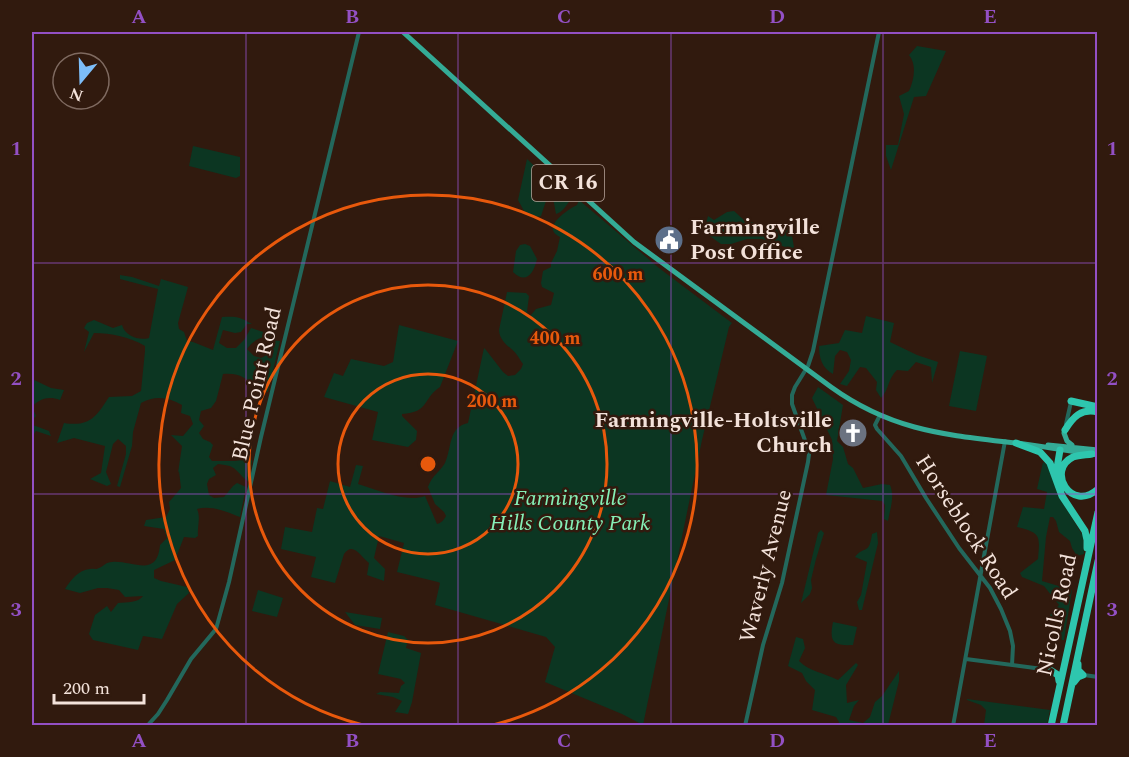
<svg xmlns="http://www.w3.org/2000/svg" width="1129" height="757" font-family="Spectral,serif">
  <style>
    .green { fill: #0c3622 }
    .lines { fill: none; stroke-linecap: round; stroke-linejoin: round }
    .minor { stroke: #23685c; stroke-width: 4 }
    .major { stroke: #34ab96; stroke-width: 5 }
    .highway { stroke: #2ec6ae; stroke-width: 7 }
    .grid { fill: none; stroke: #9350c4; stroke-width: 1.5; stroke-opacity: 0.55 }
    .ring { fill: none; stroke: #e8590c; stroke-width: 3 }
    .labels { text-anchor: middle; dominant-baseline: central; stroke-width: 5; stroke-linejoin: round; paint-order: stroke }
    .shield { fill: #311a0e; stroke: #b9a69d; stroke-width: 1.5 }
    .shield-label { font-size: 21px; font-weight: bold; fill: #f3e2da }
    .poi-label { font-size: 22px; font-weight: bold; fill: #f3e2da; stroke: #311a0e; text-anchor: start }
    .street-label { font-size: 22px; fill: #f3e2da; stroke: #311a0e }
    .park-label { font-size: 22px; font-style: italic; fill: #85f0b7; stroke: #311a0e }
    .centre { fill: #e8590c; stroke: #311a0e; stroke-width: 3 }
    .ring-label { font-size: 18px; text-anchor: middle; font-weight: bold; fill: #e8590c; stroke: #311a0e; stroke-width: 5; stroke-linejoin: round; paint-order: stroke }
    .neatline { fill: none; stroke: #9350c4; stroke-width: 2 }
    .grid-label { font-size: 20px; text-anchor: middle; font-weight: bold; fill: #9350c4 }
  </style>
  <rect width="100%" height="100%" fill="#311a0e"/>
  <path class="green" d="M 917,46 L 946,51 L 926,96 L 914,97 L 891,170 L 886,156 L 886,145 L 898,145 L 904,114 L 899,96 L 909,91 C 914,80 917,65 909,55 Z
    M 193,146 L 240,157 L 240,176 L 236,178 L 189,166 Z
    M 527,159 L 570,200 C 566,206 563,212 556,214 L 553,198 L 551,195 L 548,195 L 541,216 L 537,217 L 524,211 L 518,200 Z
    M 579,200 L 659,268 L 732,323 L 729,327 L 702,440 L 643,725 L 622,714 L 545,682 L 555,647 L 546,637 L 435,605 L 440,583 L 438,582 L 397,572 L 404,543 L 379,536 L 374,558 L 385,569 L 384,581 L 367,575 L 369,563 C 361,557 353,541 344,554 L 335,583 L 311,577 L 316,557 L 281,549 L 285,527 L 312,532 L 317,508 L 323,509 L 330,481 L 350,487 L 356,465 L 363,466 L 358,484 C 378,490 406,503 425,496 L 437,524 C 441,523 444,520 446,516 L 444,512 L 435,504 L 428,487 C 432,475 440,472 445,463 C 452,448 448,427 468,423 L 484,348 L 486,350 L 503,372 L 508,376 L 515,375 L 521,369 L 523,364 C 522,363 518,356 517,355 C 510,346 500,343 499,330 L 507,292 L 526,293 L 529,296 L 527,312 L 530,316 L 536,309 L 551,305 L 554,293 L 542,287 L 541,283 L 543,271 L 551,267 L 551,263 L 557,251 L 560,237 C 557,235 554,234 553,230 C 551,221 570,208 577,205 Z
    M 734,211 L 745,221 L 777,227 L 790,225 L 794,247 L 791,249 L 762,239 L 747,239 L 731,244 L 721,244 L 704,232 L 708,216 L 714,220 L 727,212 Z
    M 525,244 L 530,246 L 537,259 C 534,273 526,285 513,272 L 516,251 L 520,245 Z
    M 120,275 L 132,277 L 159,286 L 161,279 L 188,287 L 178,323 L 179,329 L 184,332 L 187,341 L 193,342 L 213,350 L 222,317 C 236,316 240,317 252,324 L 247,324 L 241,332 L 235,333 L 223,330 L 219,343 L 227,348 L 236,348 L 244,340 L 251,328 L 276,336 C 263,336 255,338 247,349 L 254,356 L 261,358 L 265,356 L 270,340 L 280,341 L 268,392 C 250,386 247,372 223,374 L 216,401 L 211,408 L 201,411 L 199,420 L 204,426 L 199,433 L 203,439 L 210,442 L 213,445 L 209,457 L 212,461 L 235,461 L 250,459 L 252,461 L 249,482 C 234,471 239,466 218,464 L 213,468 L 216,475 L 209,479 L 207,484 L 209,495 L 214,498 L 224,497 L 233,486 L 237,483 L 246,487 L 240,517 C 227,512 211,505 197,509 C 201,517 197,527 198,536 L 195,538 L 184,537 L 175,560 L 154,570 L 154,578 L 161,581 L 187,587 L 189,593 L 177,604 L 162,639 L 143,636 L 138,650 L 93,640 L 89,634 L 95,615 L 107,606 L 111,612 L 118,603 C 127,602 138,603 143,596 L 125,597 L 119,590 L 107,588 L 98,588 L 80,593 L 65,589 C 71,580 78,570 90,569 C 94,568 95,570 99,568 C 104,566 106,562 112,562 C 132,560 157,579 160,545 L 167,538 L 164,529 L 144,526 L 146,520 L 166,517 L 170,509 L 169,502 L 181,488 L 179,471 L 178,473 L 182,446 L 171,435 L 183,436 L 193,424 L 190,416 L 181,413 L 182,405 C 168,397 155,395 141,403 L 133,432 L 132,446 L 120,487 L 117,486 L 126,454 L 126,446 L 118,439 L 113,444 L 106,472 L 111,484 L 107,486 L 90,479 L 101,473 L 105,446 L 74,438 L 57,443 L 64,423 C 90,427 96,417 109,397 L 132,396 L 141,391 L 145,351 L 145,346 C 130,337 111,333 94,333 L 84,352 L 89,332 L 84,328 L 87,323 L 94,320 L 113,328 L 122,325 C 125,336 139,341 149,338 L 158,289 L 120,279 Z
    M 866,316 L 894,323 L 890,342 L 917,355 L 938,362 L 932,383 L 931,367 L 916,362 L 908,371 L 897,370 C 888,378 889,390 881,398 L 876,390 L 877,382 L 866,368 L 860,367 L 847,386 L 840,384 L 849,371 L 851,360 L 847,352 L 840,350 L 835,356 L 833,374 C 822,368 819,358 819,346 L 839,343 L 845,330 L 862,333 Z
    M 399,325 L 458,341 L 440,387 C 422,399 430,412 402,414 L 402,416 L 417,431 L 416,440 L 408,447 L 372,440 L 378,412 L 324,397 L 334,373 L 343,376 L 351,359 L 384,366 L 393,362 Z
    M 960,351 L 987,356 L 976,411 L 949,406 Z
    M 32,379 L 51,388 L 64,390 L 60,400 C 49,396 40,398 32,407 L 36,416 L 33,419 L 33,425 L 49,431 L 51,436 L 36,431 L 32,437 Z
    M 818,387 L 843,405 L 837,441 L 843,447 L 848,464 L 853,468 L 863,488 L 882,484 L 890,485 C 895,497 890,509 888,521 L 884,519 L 885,505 L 882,501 L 826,495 L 833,459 L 832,440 L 812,398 Z
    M 1043,462 L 1049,466 L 1058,495 L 1083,536 L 1084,554 L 1077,556 L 1072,548 L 1070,541 L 1059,532 L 1056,521 L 1053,517 L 1050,517 L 1046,537 L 1042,581 L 1072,590 L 1064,640 L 1062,640 L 1050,615 L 1059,605 L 1044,586 L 1022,577 L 1020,573 L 1038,559 C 1040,535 1041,533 1017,527 L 1023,507 L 1044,509 L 1047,492 L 1037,489 Z
    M 821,530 L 824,533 L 816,559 L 811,580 L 812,588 L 810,594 L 801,603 L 818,533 Z
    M 877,532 L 878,543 L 862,610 L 859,610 L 857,602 L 861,595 L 867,562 L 855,557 C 864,545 869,556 872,534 Z
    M 258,590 L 283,598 L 277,617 L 252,611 Z
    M 345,612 L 382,618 L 380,629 L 355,625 Z
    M 833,622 L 857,627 L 853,645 C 833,646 829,642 833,622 Z
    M 388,632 L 404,636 L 408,640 L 406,648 L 421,653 L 412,702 L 408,714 L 395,712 L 402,701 L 393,697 L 376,694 L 380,692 L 399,693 L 401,686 L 405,683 L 401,679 L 378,674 Z
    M 796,637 L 803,639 L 805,648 L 799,661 C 810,672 825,673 838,680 L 856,663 L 858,665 L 846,685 L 847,703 L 859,700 L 854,706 L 849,720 L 863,723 L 870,717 L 875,702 L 882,696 L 899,671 L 899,681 L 888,725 L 839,725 L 839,722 L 836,717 L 812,710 L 815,690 L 806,681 L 802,673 L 788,666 Z
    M 967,699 L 1050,710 L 1047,725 L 984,725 L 986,710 L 981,705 L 967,700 Z"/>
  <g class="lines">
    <path class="minor" d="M 880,415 L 875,425 L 877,429 L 901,456 L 926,498 L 959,548 L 990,588 L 1001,609 L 1010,631 L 1013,646 L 1012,665
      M 1066,424 L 1071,402
      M 966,659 L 1050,670
      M 1084,675 L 1098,677
      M 147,726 L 158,714 L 167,700 L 191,659 L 216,629 L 229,582 L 261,437 L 359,32
      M 745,726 L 763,645 L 782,583 L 808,462 L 809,454 L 807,446 L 792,404 L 792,395 L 795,387 L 808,366 L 813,351 L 879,32
      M 953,726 L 1005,441"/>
    <path class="major" d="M 403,32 L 634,242 L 831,387 C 895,433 950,435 1024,444 C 1049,447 1073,452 1098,455
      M 1064,433 L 1067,441 L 1072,445
      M 1048,445 L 1098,450"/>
    <path class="highway" d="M 1071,401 L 1098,407
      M 1065,430 C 1073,417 1081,408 1098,412
      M 1016,443 L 1040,452 L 1050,463 L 1062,496 L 1085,531 L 1087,540 L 1087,548
      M 1092,454 C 1086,455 1079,455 1073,457 C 1046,470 1071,513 1098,489
      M 1056,474 L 1060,450
      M 1050,670 L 1058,675 L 1059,681
      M 1074,682 L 1078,677 L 1083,675 L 1078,670 L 1078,664
      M 1051,726 L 1098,512
      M 1063,726 L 1098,561"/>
  </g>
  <path class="grid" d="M 246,32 L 246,726M 458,32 L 458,726M 671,32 L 671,726M 883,32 L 883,726M 32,263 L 1098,263M 32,494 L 1098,494"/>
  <g class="ring">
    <circle cx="428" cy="464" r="90"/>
    <circle cx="428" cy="464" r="179"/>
    <path d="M363 725A269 269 0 1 1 493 725"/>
  </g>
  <defs>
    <g id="civic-disc" transform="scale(1.5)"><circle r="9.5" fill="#5c6f8a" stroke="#311a0e"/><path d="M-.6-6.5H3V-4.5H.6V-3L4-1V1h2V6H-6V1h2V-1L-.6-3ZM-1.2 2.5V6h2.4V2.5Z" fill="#fff"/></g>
    <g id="church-disc" transform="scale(1.5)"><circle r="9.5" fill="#6b7280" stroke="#311a0e"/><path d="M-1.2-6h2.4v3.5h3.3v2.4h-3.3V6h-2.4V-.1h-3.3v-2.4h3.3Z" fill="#fff"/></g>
  </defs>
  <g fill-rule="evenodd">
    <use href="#civic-disc" x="669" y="240"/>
    <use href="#church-disc" x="853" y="433"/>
  </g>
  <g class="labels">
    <rect class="shield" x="532" y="165" width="72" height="36" rx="4.5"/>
    <g class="shield-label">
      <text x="568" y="183">CR 16</text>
    </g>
    <g class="poi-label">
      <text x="690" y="227">Farmingville<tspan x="690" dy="25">Post Office</tspan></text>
      <text x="832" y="420" text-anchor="end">Farmingville-Holtsville<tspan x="832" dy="25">Church</tspan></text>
    </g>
    <g class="street-label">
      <text transform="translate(257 384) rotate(-77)">Blue Point Road</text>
      <text transform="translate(966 527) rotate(57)">Horseblock Road</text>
      <text transform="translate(766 566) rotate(-76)">Waverly Avenue</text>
      <text transform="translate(1057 615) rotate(-78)">Nicolls Road</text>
    </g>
    <g class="park-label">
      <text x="570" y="498">Farmingville<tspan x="570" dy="25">Hills County Park</tspan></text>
    </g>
  </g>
  <circle cx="428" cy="464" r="9" class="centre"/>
  <g class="ring-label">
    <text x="618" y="280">600 m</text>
    <text x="555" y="344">400 m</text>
    <text x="492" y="407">200 m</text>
  </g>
  <rect width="1129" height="757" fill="none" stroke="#311a0e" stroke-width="66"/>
  <g transform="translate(81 81) rotate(199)"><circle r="28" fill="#311a0e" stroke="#7f6a60" stroke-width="1.5"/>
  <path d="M0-4.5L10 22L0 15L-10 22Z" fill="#7dbef9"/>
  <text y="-9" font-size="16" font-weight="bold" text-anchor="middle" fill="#f3e2da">N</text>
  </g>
  <path d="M54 694v9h90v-9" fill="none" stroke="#f3e2da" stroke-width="3"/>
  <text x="63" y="694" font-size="18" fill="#f3e2da" stroke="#311a0e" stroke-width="4.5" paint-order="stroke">200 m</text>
  <rect x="33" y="33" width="1063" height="691" class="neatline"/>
  <g class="grid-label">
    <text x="139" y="23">A</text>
    <text x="352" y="23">B</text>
    <text x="564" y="23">C</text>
    <text x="777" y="23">D</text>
    <text x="990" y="23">E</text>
    <text x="16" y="155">1</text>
    <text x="1112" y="155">1</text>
    <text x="16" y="385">2</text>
    <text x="1112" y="385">2</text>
    <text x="16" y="616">3</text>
    <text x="1112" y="616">3</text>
    <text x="139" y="747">A</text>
    <text x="352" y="747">B</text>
    <text x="564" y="747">C</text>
    <text x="777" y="747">D</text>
    <text x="990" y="747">E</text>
  </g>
</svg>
